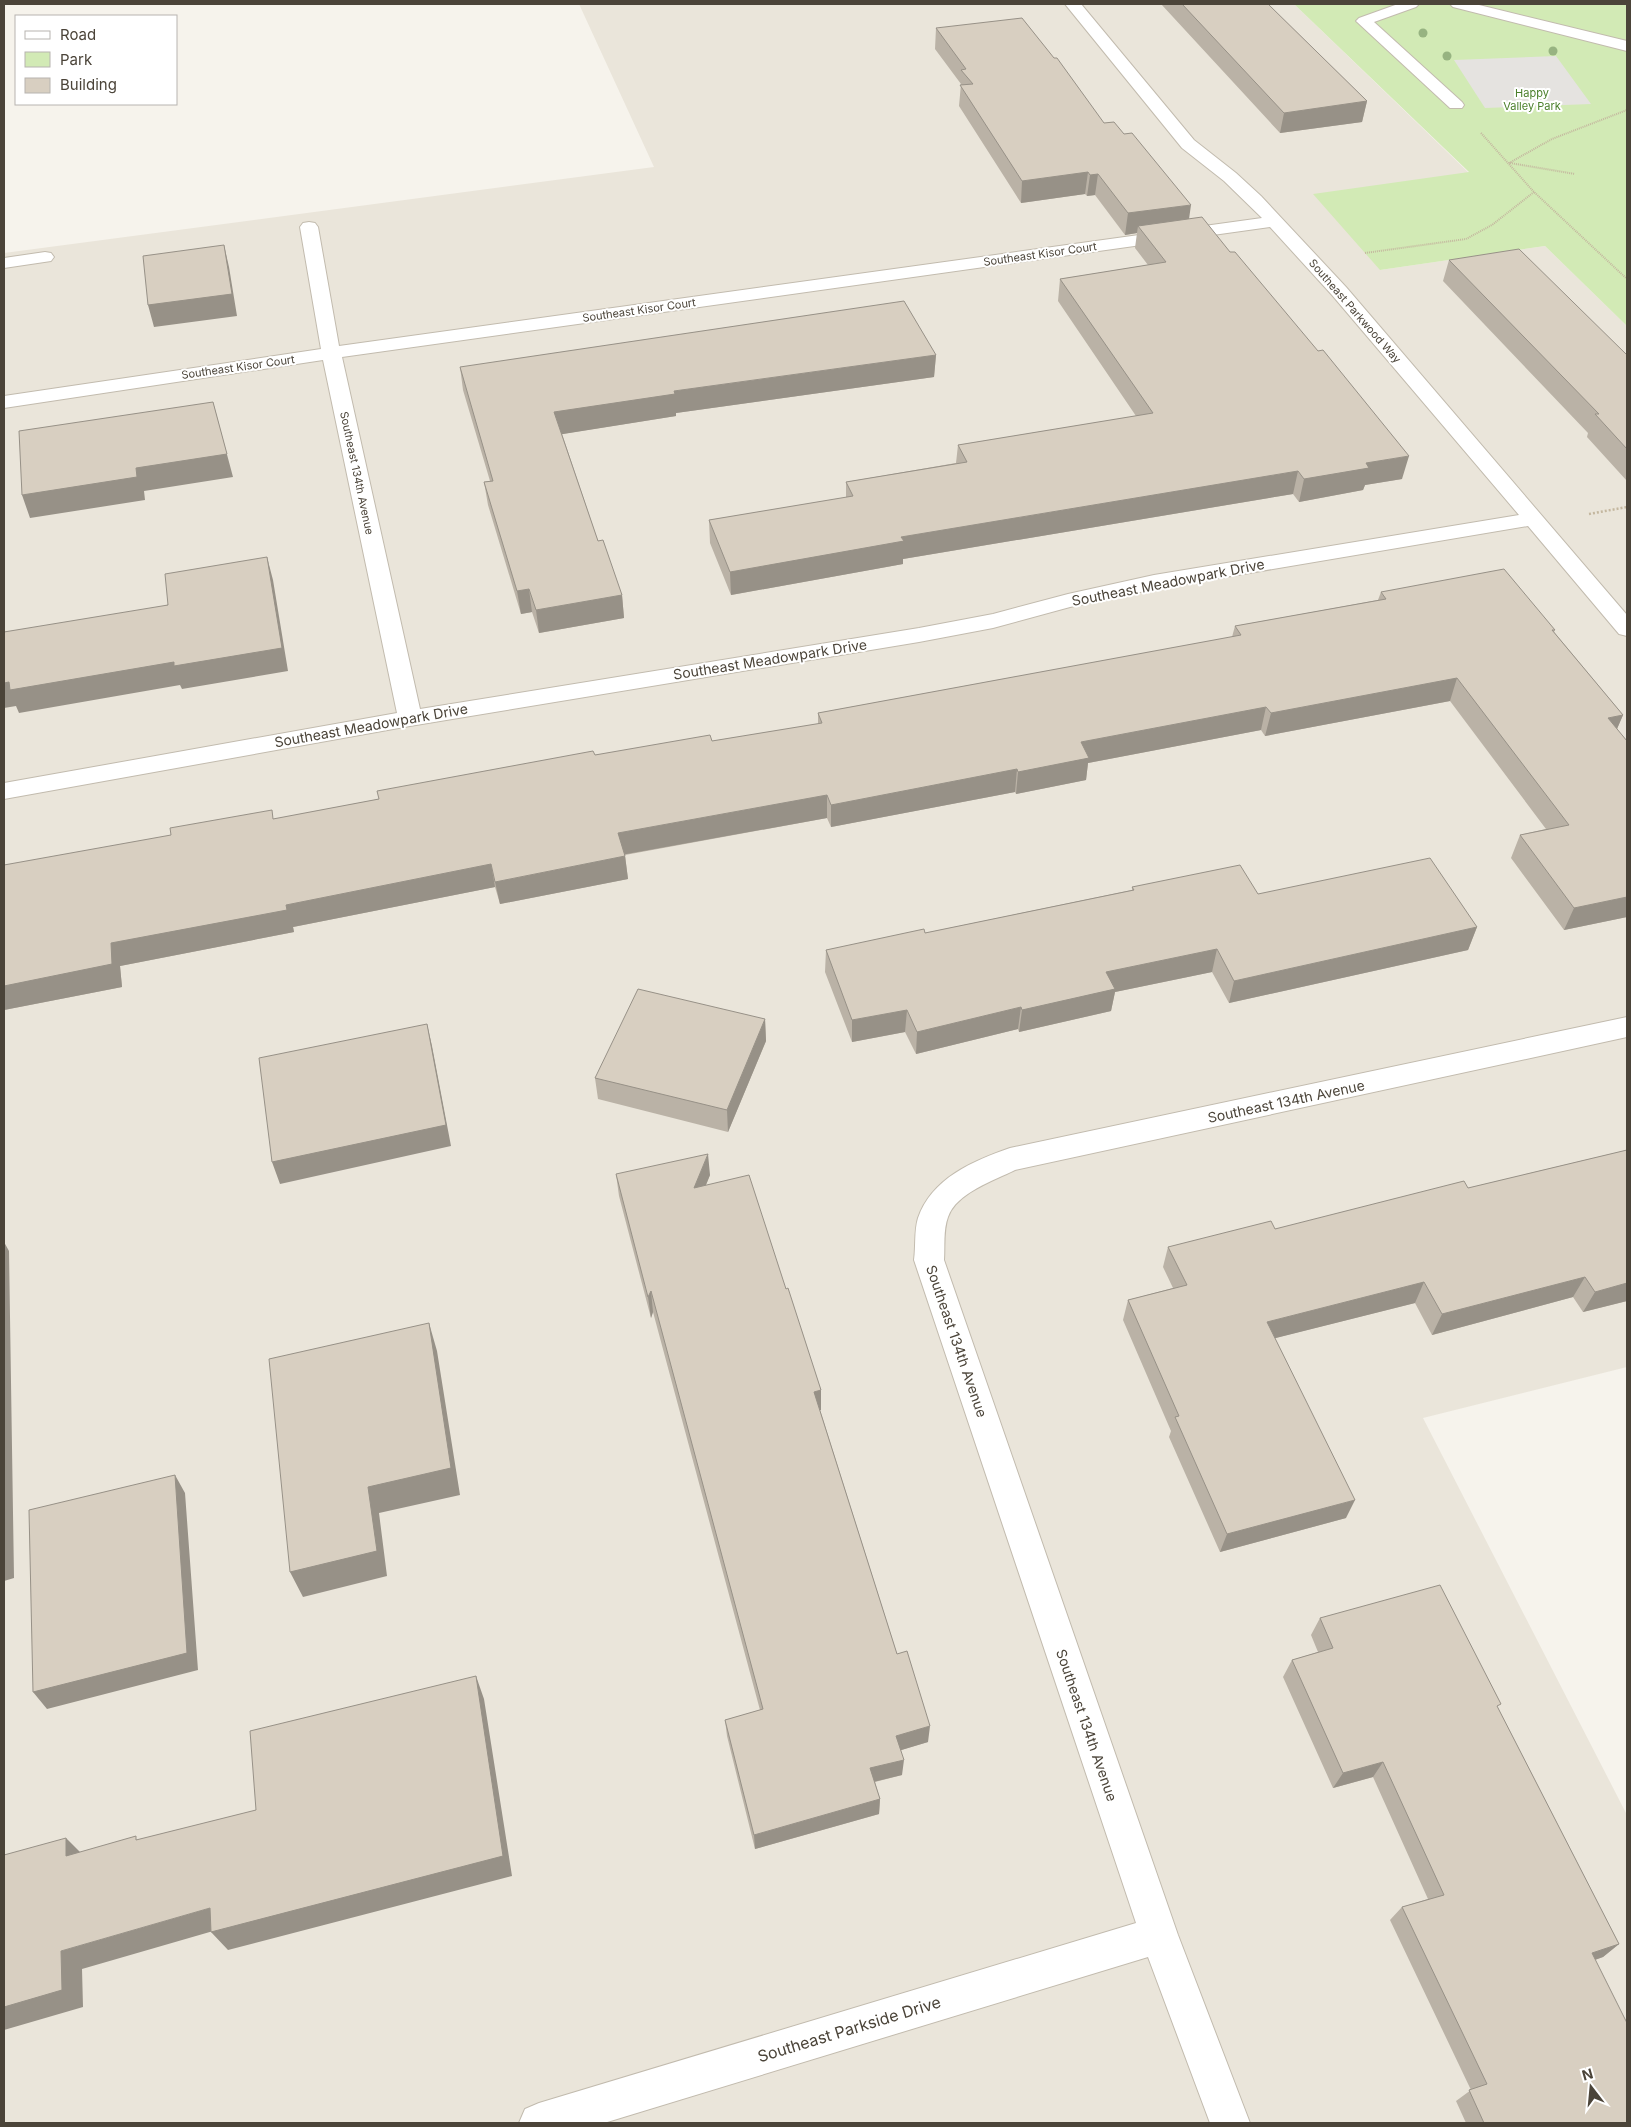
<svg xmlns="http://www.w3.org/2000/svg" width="1631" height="2127" font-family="Inter,sans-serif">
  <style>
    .residential { fill: #eae5da }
    .green { fill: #d2eab5 }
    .parking { fill: #e5e3e0 }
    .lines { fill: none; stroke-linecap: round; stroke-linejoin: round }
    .service-casing { stroke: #c2bbae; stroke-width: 2 }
    .minor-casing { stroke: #c2bbae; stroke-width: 2 }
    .path-far1 { stroke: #c4b79f; stroke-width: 2; stroke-dasharray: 1 1; stroke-linecap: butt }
    .path { stroke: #c4b79f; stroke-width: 2.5; stroke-dasharray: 2 2; stroke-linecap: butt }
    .service { fill: #fff; fill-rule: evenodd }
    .minor { fill: #fff; fill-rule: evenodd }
    .tree { fill: #97b381 }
    .wall { fill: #bab2a6 }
    .shaded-wall { fill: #979187 }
    .building { fill: #d8cfc1; stroke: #979187 }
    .labels { text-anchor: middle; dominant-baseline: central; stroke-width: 4; stroke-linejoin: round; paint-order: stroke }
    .far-park-label { font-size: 11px; fill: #4a7f2a; stroke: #fff }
    .far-street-label { font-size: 11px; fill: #4b4439; stroke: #fff }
    .street-label { font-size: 14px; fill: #4b4439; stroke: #fff }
    .near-street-label { font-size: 16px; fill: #4b4439; stroke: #fff }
  </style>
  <rect width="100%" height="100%" fill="#f6f3ec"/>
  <path class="residential" d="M 579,4 L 1294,4 L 1469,173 L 1380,270 L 1545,246 L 1627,326 L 1627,1367 L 1423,1418 L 1627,1815 L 1627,2123 L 4,2123 L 4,253 L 654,167 Z"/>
  <path class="green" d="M 1294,4 L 1627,4 L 1627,326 L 1545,246 L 1380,270 L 1313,194 L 1469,172 Z"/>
  <path class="parking" d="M 1556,56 L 1591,104 L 1485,108 L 1454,60 Z"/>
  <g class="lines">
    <g class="service-casing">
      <path id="service" d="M 1398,4 L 1419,4 L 1416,7 L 1374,22 L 1462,102 L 1464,105 L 1462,108 L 1450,108 L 1356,21 L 1359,18 Z
        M 1450,4 L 1475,4 L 1627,41 L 1627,51 L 1453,7 Z
        M 45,252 L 51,253 L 54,257 L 51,261 L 4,268 L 4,258 Z"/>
    </g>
    <g class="minor-casing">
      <path id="minor" d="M 1065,4 L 1081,4 L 1194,140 L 1236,173 L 1261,196 L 1346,287 L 1627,615 L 1627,636 L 1619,634 L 1528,526 L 1154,589 L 1070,607 L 993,628 L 919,642 L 410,726 L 4,799 L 4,783 L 397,713 L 323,360 L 4,408 L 4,396 L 321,349 L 300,227 L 303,223 L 309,222 L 315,223 L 318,227 L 339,346 L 1262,218 L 1224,181 L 1182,148 ZM 1270,227 L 1332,295 L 1519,515 L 1154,575 L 1068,594 L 993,614 L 919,628 L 420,709 L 342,357 Z
        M 1627,1017 L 1627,1037 L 1015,1170 C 995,1180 956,1193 948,1217 C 943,1230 945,1246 944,1260 L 1178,1935 L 1250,2123 L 1210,2123 L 1148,1957 L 604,2123 L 519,2123 L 525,2109 L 539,2103 L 1136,1923 L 914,1260 C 916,1246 914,1231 918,1218 C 932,1178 973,1161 1010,1148 Z"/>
    </g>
    <path class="path-far1" d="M 1481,133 L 1534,192 L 1627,279
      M 1509,163 L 1552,139 L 1627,110
      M 1510,163 L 1575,174
      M 1365,253 L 1466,239 L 1492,225 L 1534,192"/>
    <path class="path" d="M 1589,514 L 1627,507"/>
    <use href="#service" class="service"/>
    <use href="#minor" class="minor"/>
  </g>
  <g class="tree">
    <circle cx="1423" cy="33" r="4.5"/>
    <circle cx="1553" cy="51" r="4.5"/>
    <circle cx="1447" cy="56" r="4.5"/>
  </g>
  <path class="wall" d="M 1161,4 L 1268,4 L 1367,101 L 1362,122 L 1280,133 Z
    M 936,28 L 1104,123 L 1189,219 L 1402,479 L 1365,485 L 1363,490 L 1299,502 L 1293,494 L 903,559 L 903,564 L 731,595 L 710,543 L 709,520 L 846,498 L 846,482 L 956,463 L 958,445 L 1136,416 L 1058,301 L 1060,279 L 1148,265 L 1135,248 L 1137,233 L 1125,235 L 1095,195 L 1087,196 L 1085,194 L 1021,203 L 959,106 L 961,84 L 935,49 Z
    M 1449,260 L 1627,355 L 1627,481 L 1587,437 L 1588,433 L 1443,281 Z
    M 936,355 L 934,377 L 676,413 L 676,416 L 562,434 L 598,541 L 622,595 L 624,618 L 539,633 L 532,612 L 521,614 L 488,505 L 484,482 L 490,481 L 463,390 L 460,367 Z
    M 1381,592 L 1555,630 L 1554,632 L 1623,715 L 1617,729 L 1627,741 L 1627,917 L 1564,930 L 1511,858 L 1520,835 L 1546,829 L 1450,701 L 1265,736 L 1261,730 L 1088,763 L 1086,780 L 1016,794 L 1015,792 L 831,827 L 827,818 L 625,855 L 628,879 L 500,904 L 495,887 L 293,927 L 294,932 L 120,966 L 122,987 L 4,1010 L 275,819 L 379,799 L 595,755 L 712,741 L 818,724 L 818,713 L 1232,637 L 1235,626 L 1378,600 Z
    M 1132,887 L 1258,894 L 1477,927 L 1468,950 L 1229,1003 L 1212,972 L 1115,992 L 1111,1011 L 1019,1032 L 1018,1029 L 916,1054 L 905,1032 L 852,1042 L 825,972 L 826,950 L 925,933 L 1132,890 Z
    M 765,1019 L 766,1041 L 728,1132 L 598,1099 L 595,1078 Z
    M 1627,1150 L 1627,1301 L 1583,1312 L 1573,1297 L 1432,1335 L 1415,1303 L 1275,1338 L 1346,1518 L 1220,1552 L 1169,1437 L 1171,1431 L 1123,1320 L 1128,1300 L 1173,1288 L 1163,1267 L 1168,1247 L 1275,1229 L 1468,1188 Z
    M 616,1174 L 710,1175 L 706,1185 L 786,1289 L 821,1390 L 821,1410 L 820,1410 L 897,1654 L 928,1742 L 901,1750 L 902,1775 L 875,1782 L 880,1799 L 879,1814 L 755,1849 L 727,1736 L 725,1720 L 760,1710 L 653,1312 L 651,1318 L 619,1196 Z
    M 1320,1618 L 1498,1708 L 1619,1944 L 1603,1957 L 1595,1960 L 1627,2123 L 1466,2123 L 1456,2101 L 1471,2090 L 1390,1920 L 1402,1907 L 1428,1899 L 1373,1777 L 1333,1788 L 1283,1677 L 1292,1660 L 1318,1652 L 1311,1635 Z"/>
  <path class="shaded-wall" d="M 1367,101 L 1362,122 L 1280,133 L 1284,113 Z
    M 1088,172 L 1085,194 L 1021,203 L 1022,181 Z
    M 1098,174 L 1095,195 L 1087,196 L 1090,175 Z
    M 1191,205 L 1188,226 L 1138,226 L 1137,233 L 1125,235 L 1128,213 Z
    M 224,245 L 229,267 L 237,316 L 154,327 L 148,305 Z
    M 936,355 L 934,377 L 676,413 L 676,416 L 557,435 L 554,412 L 674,391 Z
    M 213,402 L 233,477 L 144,491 L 145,500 L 30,518 L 22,495 L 136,468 Z
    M 1409,456 L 1402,479 L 1365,485 L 1363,490 L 1299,502 L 1304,479 L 1366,463 Z
    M 1298,471 L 1293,494 L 903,559 L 903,564 L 731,595 L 730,572 L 901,537 Z
    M 267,557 L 273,580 L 288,671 L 182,689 L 180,685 L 19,713 L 16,706 L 4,708 L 4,683 Z
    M 529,589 L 532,612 L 521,614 L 517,591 Z
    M 622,595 L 624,618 L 539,633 L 536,610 Z
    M 1457,678 L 1450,701 L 1265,736 L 1271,713 Z
    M 1266,707 L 1261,730 L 1088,763 L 1086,780 L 1016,794 L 1018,772 L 1081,742 Z
    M 1623,715 L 1613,738 L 1608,718 Z
    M 1017,769 L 1015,792 L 831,827 L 831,805 Z
    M 827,795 L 827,818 L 621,855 L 618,833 Z
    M 625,856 L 628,879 L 500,904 L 495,882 Z
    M 491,864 L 495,887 L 293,927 L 294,932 L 120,966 L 122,987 L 4,1010 L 4,986 L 111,943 L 286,905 Z
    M 1627,897 L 1627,917 L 1564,930 L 1574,908 Z
    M 1477,927 L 1468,950 L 1229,1003 L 1234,981 Z
    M 1217,949 L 1212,972 L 1115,992 L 1111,1011 L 1019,1032 L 1022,1010 L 1106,972 Z
    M 1021,1007 L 1018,1029 L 916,1054 L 917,1032 Z
    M 907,1010 L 905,1032 L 852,1042 L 852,1020 Z
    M 765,1019 L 766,1041 L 728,1132 L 727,1110 Z
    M 427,1024 L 432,1046 L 451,1146 L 280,1184 L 272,1162 Z
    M 708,1154 L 710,1175 L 696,1209 L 694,1188 Z
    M 4,1242 L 9,1251 L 14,1578 L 4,1581 Z
    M 1585,1277 L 1573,1297 L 1432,1335 L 1442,1314 Z
    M 1424,1282 L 1415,1303 L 1260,1342 L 1267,1322 Z
    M 1627,1283 L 1627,1301 L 1583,1312 L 1595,1292 Z
    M 651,1291 L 653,1312 L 651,1318 L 648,1297 Z
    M 429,1323 L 437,1351 L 460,1495 L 379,1513 L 387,1576 L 303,1597 L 290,1572 L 368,1487 Z
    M 821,1390 L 821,1410 L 814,1411 L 814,1392 Z
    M 175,1475 L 185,1493 L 198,1670 L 47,1709 L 33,1692 Z
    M 1355,1500 L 1346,1518 L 1220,1552 L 1227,1534 Z
    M 476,1676 L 484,1699 L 512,1876 L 228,1950 L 211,1932 Z
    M 930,1726 L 928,1742 L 895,1752 L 896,1736 Z
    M 904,1760 L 902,1775 L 869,1783 L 870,1768 Z
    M 1383,1762 L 1373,1777 L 1333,1788 L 1343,1773 Z
    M 880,1799 L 879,1814 L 755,1849 L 754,1835 Z
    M 66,1838 L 86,1858 L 66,1856 Z
    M 210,1908 L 227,1927 L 82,1969 L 83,2007 L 4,2030 L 4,2007 L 61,1951 Z
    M 1619,1944 L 1603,1957 L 1577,1966 L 1592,1953 Z"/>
  <path class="building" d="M 1182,4 L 1268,4 L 1367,101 L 1284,113 Z
    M 1022,18 L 1054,58 L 1057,58 L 1104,123 L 1114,122 L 1124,134 L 1132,133 L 1191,205 L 1128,213 L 1098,174 L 1090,175 L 1088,172 L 1022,181 L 960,85 L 973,84 L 961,70 L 966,69 L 936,28 Z
    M 1202,217 L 1230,252 L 1235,252 L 1318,351 L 1323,350 L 1409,456 L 1366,463 L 1369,468 L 1304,479 L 1298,471 L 901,537 L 904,541 L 730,572 L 709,520 L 853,496 L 846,482 L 967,462 L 958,445 L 1153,413 L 1060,279 L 1166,262 L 1138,226 Z
    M 224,245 L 232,294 L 148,305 L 143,256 Z
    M 1519,249 L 1627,355 L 1627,449 L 1595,414 L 1599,414 L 1449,260 Z
    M 904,301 L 936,355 L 674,391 L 675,394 L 554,412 L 598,541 L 603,540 L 622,595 L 536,610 L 529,589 L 517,591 L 484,482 L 493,481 L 460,367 Z
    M 213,402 L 227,454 L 136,468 L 137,477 L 22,495 L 19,431 Z
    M 267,557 L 282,648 L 174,666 L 174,662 L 10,690 L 9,682 L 4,683 L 4,632 L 168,605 L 165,574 Z
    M 1504,569 L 1555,630 L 1552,630 L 1623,715 L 1608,718 L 1627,741 L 1627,897 L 1574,908 L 1520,835 L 1569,825 L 1457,678 L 1271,713 L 1266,707 L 1081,742 L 1089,758 L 1018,772 L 1017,769 L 831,805 L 827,795 L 618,833 L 625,856 L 495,882 L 491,864 L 286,905 L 287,910 L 111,943 L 112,964 L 4,986 L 4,865 L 171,835 L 170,828 L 272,810 L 273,819 L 379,799 L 377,791 L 593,751 L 595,755 L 710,735 L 712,741 L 822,723 L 818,713 L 1241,635 L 1235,626 L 1386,599 L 1381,592 Z
    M 1430,858 L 1477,927 L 1234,981 L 1217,949 L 1106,972 L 1115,989 L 1022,1010 L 1021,1007 L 917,1032 L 907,1010 L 852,1020 L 826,950 L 924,929 L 925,933 L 1134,890 L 1132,887 L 1240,865 L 1258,894 Z
    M 638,989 L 765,1019 L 727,1110 L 595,1078 Z
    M 427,1024 L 446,1125 L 272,1162 L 259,1058 Z
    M 1627,1150 L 1627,1283 L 1595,1292 L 1585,1277 L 1442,1314 L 1424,1282 L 1267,1322 L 1355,1500 L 1227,1534 L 1175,1417 L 1179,1416 L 1128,1300 L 1187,1285 L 1168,1247 L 1271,1221 L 1275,1229 L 1464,1181 L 1468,1188 Z
    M 708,1154 L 694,1188 L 749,1175 L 786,1289 L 788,1288 L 821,1390 L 814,1392 L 897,1654 L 907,1651 L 930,1726 L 896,1736 L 904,1760 L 870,1768 L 880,1799 L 754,1835 L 725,1720 L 763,1709 L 651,1291 L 648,1297 L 616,1174 Z
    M 429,1323 L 451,1468 L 368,1487 L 377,1551 L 290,1572 L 269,1359 Z
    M 175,1475 L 187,1653 L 33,1692 L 29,1510 Z
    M 1440,1585 L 1501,1704 L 1497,1706 L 1619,1944 L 1592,1953 L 1627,2023 L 1627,2123 L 1484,2123 L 1469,2090 L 1487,2084 L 1402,1907 L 1444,1895 L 1383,1762 L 1343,1773 L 1292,1660 L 1333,1648 L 1320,1618 Z
    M 476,1676 L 503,1856 L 211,1932 L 210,1908 L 61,1951 L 62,1990 L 4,2007 L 4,1855 L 66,1838 L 66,1856 L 136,1836 L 136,1840 L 256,1810 L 250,1731 Z"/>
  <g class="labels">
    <g class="far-park-label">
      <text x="1532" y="93">Happy<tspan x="1532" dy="13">Valley Park</tspan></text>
    </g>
    <g class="far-street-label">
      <text transform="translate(1040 254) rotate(-8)">Southeast Kisor Court</text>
      <text transform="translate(639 310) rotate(-8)">Southeast Kisor Court</text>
      <text transform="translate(1355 311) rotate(49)">Southeast Parkwood Way</text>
      <text transform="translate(238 367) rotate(-8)">Southeast Kisor Court</text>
      <text transform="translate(357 473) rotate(78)">Southeast 134th Avenue</text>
    </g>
    <g class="street-label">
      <text transform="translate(1168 582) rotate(-11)">Southeast Meadowpark Drive</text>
      <text transform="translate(770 659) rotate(-9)">Southeast Meadowpark Drive</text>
      <text transform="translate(371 725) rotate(-10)">Southeast Meadowpark Drive</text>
      <text transform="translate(1286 1101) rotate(-12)">Southeast 134th Avenue</text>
      <text transform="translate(957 1341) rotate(71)">Southeast 134th Avenue</text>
      <text transform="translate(1087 1725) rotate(71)">Southeast 134th Avenue</text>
    </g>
    <g class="near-street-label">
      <text transform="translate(849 2029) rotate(-17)">Southeast Parkside Drive</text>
    </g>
  </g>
  <rect width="1631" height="2127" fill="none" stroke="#4b4439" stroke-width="10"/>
  <rect x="15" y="15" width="162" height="90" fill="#ffffff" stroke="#b7b4b0"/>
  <rect x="25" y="31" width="25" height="8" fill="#ffffff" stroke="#b7b4b0"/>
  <text x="60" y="40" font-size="15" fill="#4b4439">Road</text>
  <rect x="25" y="52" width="25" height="15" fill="#d2eab5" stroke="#b7b4b0"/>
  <text x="60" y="65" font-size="15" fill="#4b4439">Park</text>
  <rect x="25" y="78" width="25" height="15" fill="#d8cfc1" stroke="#b7b4b0"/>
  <text x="60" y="90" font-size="15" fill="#4b4439">Building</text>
  <g transform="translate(1591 2087) rotate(344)" stroke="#ffffff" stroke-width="4" paint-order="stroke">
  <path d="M0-4L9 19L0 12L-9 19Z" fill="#4b4439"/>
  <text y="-8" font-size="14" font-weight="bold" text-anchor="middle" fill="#4b4439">N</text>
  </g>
</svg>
